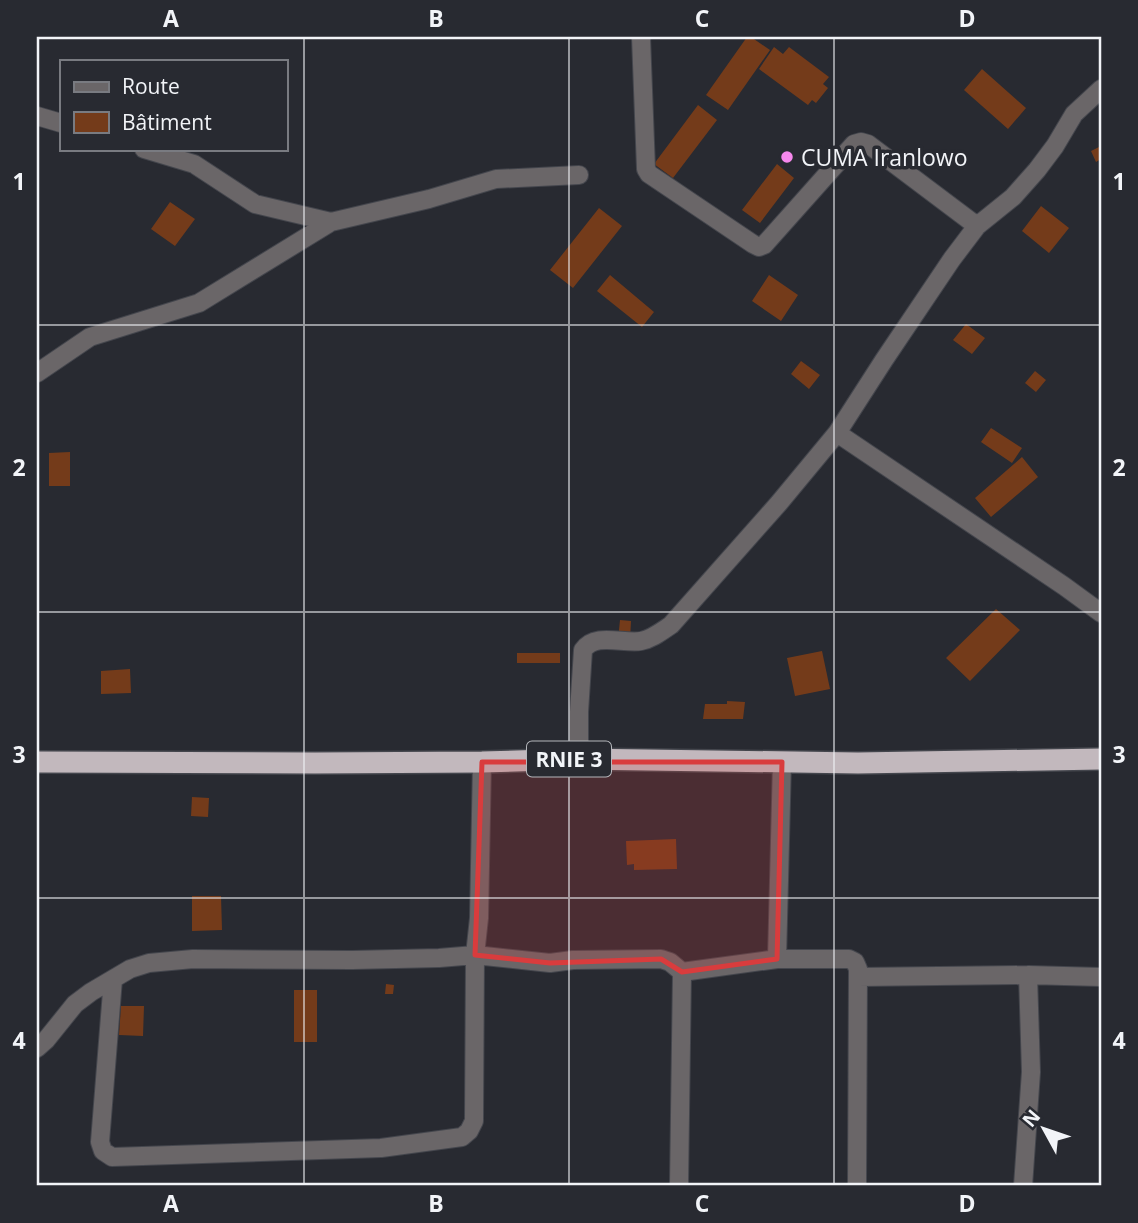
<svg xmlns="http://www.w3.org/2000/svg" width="1138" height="1223" font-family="'Open Sans',sans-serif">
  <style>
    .building { fill: #743b1a }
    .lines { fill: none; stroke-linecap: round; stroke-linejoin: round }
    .minor-casing { stroke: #44464d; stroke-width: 20 }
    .highway-casing { stroke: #44464d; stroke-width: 24 }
    .minor { stroke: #6a6668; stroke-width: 18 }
    .highway { stroke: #c2b8bd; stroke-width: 21 }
    .marked { fill: #d93c3d; fill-opacity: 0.2; stroke: #d93c3d; stroke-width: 5; stroke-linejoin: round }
    .grid { fill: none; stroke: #f2f4f8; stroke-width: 2; stroke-opacity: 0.55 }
    .poi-dot { fill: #f688ed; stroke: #282a31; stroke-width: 2.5 }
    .labels { text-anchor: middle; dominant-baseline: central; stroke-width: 7; stroke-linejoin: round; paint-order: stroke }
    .shield { fill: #282a31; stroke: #b5b7bc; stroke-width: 2 }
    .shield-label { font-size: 21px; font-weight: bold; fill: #f2f4f8 }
    .poi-label { font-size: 23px; fill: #f2f4f8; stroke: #282a31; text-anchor: start }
    .neatline { fill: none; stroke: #f2f4f8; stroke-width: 2.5 }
    .grid-label { font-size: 23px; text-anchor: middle; font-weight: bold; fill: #f2f4f8 }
  </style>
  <rect width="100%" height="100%" fill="#282a31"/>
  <path class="building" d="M 747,37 L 751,37 L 770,50 L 728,110 L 706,95 Z
    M 774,47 L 783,54 L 789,47 L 829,77 L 823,84 L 828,88 L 816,103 L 812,100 L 808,105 L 759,69 Z
    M 982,69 L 1026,108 L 1008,129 L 964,90 Z
    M 698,105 L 717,120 L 673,178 L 654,164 Z
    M 1101,146 L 1101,159 L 1096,162 L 1091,151 Z
    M 777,164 L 794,178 L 760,223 L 742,210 Z
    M 170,202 L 195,219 L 175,246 L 151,229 Z
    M 1041,206 L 1069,228 L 1049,253 L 1022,231 Z
    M 599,208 L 622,226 L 573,288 L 550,270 Z
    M 610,275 L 654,312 L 642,327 L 597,291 Z
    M 769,275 L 798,295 L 781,321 L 752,301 Z
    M 966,324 L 985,338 L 972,354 L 953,340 Z
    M 801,361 L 820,375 L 809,389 L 791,374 Z
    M 1035,371 L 1046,380 L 1036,392 L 1025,383 Z
    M 991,428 L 1022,448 L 1012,463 L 981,442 Z
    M 70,452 L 70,486 L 49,486 L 49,453 Z
    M 1022,457 L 1038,477 L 991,517 L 975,498 Z
    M 996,609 L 1020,630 L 970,681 L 946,658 Z
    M 620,620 L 631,621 L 630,640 L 618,640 Z
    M 822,651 L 830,689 L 795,696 L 787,658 Z
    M 517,653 L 560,653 L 560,663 L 517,663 Z
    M 130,669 L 131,693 L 101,694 L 101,671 Z
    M 727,701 L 745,702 L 743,719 L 703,719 L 705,704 L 727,704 Z
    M 192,797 L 209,798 L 208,817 L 191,816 Z
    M 676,839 L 677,869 L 634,870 L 634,864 L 627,865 L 626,841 Z
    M 192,896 L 221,896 L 222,930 L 192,931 Z
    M 386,984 L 394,985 L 393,994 L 385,994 Z
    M 294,990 L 317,990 L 317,1042 L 294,1042 Z
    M 121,1006 L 144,1006 L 143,1036 L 119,1035 Z"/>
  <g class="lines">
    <g class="minor-casing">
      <path id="minor" d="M 641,37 L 646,169 L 649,174 L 753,244 L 759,247 L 764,245 L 854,144 L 861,142 L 868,144 L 977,226
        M 37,116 L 61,123
        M 144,149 L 194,164 L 255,204 L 331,222
        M 37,373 L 90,337 L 199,303 L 331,222 L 429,199 L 496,179 L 579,175
        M 837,433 L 1064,586 L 1101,613
        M 579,759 L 579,712 L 583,650 C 595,632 623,644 641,641 C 652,639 662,631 671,625 L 779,503 L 837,433 L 884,360 L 952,259 L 977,226 L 1013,197 L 1037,170 L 1055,146 L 1074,114 L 1101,89
        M 782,762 L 777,959 L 849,959 L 855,962 L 858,969 L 857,1186
        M 858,977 L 1028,975 L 1101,977
        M 113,979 L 100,1142 L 103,1151 L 112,1157 L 381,1148 L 462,1137 L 469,1131 L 474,1121 L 475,955 L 479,918 L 482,762
        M 37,1048 L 46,1040 L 75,1004 L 91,992 L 130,969 L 149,963 L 193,959 L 352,960 L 439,958 L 475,955 L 550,963 L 573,960 L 661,959 L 670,962 L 682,972 L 777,959
        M 679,1186 L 682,972
        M 1023,1186 L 1031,1072 L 1028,975"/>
    </g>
    <g class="highway-casing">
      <path id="highway" d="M 37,762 L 315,763 L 482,762 L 579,759 L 858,763 L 1101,759"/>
    </g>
    <use href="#minor" class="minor"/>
    <use href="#highway" class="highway"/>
  </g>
  <path class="marked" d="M 482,762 L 782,762 L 777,959 L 682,972 L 661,959 L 550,963 L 475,955 Z"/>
  <path class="grid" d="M 304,37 L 304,1186M 569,37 L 569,1186M 834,37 L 834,1186M 37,325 L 1101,325M 37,612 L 1101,612M 37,898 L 1101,898"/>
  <circle class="poi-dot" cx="787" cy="157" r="7"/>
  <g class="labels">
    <rect class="shield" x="527" y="741.5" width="84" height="35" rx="5"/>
    <g class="shield-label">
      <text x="569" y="759">RNIE 3</text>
    </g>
    <g class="poi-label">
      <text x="801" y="157">CUMA Iranlowo</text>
    </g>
  </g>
  <rect width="1138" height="1223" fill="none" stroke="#282a31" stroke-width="77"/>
  <rect x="60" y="60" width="228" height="91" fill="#282a31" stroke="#797b81" stroke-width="2"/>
  <rect x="74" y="82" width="35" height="10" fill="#6a6668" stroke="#797b81" stroke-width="2"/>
  <text x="122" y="94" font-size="21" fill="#f2f4f8">Route</text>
  <rect x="74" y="112" width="35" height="21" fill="#743b1a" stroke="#797b81" stroke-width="2"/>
  <text x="122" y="130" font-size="21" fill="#f2f4f8">Bâtiment</text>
  <g transform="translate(1044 1129) rotate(310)" stroke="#282a31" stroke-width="5" paint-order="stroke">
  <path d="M0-5L12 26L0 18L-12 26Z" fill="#f2f4f8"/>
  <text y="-10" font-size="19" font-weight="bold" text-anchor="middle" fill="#f2f4f8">N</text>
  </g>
  <rect x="38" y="38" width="1062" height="1146" class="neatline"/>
  <g class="grid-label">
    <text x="171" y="27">A</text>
    <text x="436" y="27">B</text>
    <text x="702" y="27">C</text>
    <text x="967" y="27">D</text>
    <text x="19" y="190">1</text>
    <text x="1119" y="190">1</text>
    <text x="19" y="476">2</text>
    <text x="1119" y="476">2</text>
    <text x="19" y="763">3</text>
    <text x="1119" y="763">3</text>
    <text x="19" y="1049">4</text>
    <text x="1119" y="1049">4</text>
    <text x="171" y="1212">A</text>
    <text x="436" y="1212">B</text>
    <text x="702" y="1212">C</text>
    <text x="967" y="1212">D</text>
  </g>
</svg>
